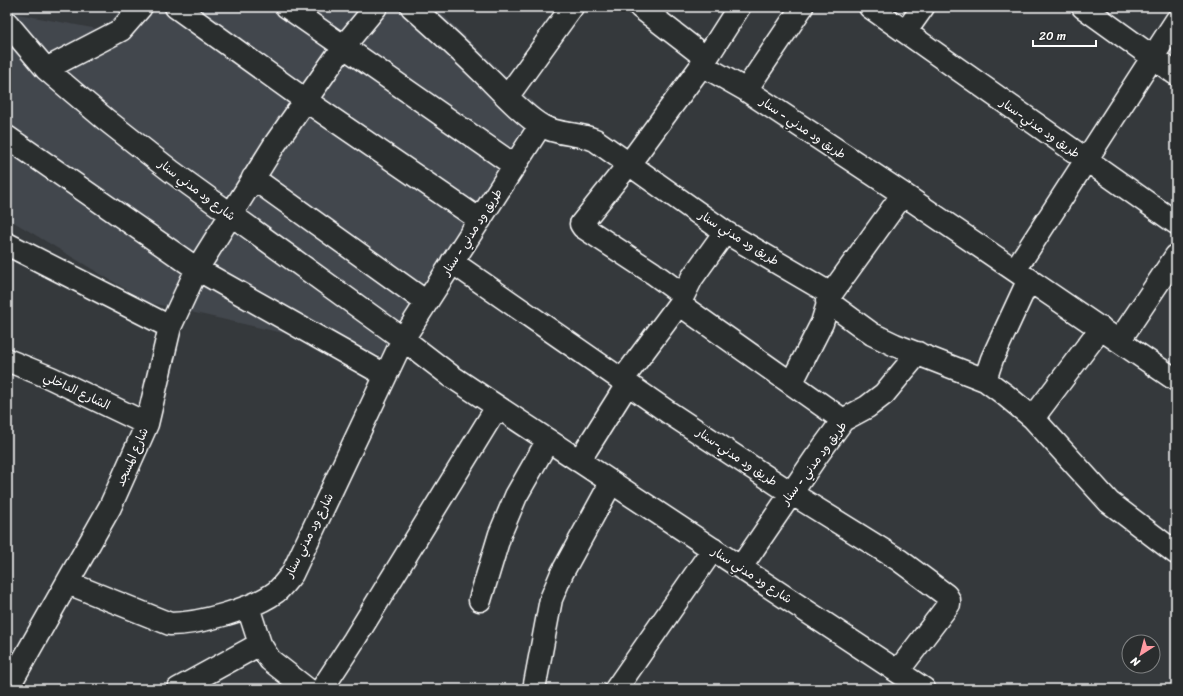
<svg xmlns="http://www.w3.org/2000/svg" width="1183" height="696" font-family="Sriracha,'Playpen Sans Arabic',sans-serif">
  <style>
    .built { fill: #43474d }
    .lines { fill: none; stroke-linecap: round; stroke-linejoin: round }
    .minor-casing { stroke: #fff; stroke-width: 25 }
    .minor { stroke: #2a2d2e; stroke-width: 22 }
    .labels { text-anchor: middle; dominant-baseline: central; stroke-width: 4; stroke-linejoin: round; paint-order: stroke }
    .street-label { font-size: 12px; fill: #fff; stroke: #2a2d2e }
  </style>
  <rect width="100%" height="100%" fill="#35393c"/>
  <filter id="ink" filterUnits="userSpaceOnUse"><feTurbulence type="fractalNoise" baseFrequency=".025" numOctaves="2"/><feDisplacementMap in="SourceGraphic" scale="8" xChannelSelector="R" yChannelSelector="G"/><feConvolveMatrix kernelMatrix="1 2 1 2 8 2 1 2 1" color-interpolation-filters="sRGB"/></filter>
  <g filter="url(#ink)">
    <path class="built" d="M 123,7 L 435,7 L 545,114 L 383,356 L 147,302 L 7,218 L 7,12 L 103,30 Z"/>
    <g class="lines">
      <g class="minor-casing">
        <path id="minor" d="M 176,7 L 305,100 L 480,220
          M 287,7 L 515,166
          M 412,7 C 437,29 462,52 485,75 C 499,89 525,117 542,126 C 558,135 578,133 595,140 L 725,232 L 831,294
          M 640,7 L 706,58
          M 870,7 L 1176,223
          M 1083,7 L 1176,74
          M 7,23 L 46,69 L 105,119 L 171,171 L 403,339 L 451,376 L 924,689
          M 906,31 L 923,7
          M 702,65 L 746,90 L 903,194 L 1176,380
          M 46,69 L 121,30 L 141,7
          M 746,90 L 802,7
          M 507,97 L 572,7
          M 7,137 L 197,269 L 385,375
          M 253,178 L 426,302
          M 7,244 L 170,327
          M 452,262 L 668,412 L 791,493 L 899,560 L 946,595 L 949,600 L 949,604 L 898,671
          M 1015,270 L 1176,21
          M 683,295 L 653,273 L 583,227 L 581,224 L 629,164 L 665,115 L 702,65 L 739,7
          M 827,301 L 872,334 L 895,345 L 985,380 L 1004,394 L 1033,418 L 1109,502 L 1176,553
          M 679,304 L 843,420
          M 1119,341 L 1176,256
          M 7,360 L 51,378 L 147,424
          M 623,379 L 679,304 L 692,278 L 725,232
          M 985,380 L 992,359 L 1029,279
          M 792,382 L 822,323 L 831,294 L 903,194
          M 1033,418 L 1101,328
          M 579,461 L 628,383
          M 741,567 L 816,457 L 843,420 L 867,407 L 884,394 L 918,353
          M 68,583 L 170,624 C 199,624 253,609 276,592 C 282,587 287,580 292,574 L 403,339 L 540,126
          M 480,600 L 500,534 L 516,496 L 548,440
          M 248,607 L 260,644 L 270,660 L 307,689
          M 7,689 L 110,507 L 147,424 L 170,327 L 197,269 L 275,144 L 343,47 L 376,7
          M 178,689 L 260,644
          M 322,689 L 354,640 L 497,407
          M 534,689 L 551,599 L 562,573 L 611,483
          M 616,689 L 713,549"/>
      </g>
      <use href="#minor" class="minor"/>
    </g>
  </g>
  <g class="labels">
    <g class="street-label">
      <text transform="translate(803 128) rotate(34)">طريق ود مدني - سنار</text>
      <text transform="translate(1040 128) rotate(35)">طريق ود مدني-سنار</text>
      <text transform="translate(197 190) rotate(37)">شارع ود مدني سنار</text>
      <text transform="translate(472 232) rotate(-57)">طريق ود مدني - سنار</text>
      <text transform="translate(739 238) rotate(32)">طريق ود مدني سنار</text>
      <text transform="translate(77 391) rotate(25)">الشارع الداخلي</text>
      <text transform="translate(132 457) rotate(-66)">شارع المسجد</text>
      <text transform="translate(737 457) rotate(34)">طريق ود مدني-سنار</text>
      <text transform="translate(814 463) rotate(-53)">طريق ود مدني - سنار</text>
      <text transform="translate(309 535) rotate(-63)">شارع ود مدني سنار</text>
      <text transform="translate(752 575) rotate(33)">شارع ود مدني سنار</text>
    </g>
  </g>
  <rect width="1183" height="696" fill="none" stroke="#2a2d2e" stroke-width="24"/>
  <rect x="12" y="12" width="1159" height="672" fill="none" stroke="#fff" stroke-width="1.5" filter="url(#ink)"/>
  <g transform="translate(1141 654) rotate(216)"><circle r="19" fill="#2a2d2e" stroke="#7f8182"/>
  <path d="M0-3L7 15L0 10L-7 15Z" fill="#ff9aa2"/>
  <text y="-6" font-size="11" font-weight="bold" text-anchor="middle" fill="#ffffff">N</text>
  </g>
  <path d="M1033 40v6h63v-6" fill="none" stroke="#ffffff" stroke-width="2"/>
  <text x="1039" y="40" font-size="12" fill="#ffffff" stroke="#2a2d2e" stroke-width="3" paint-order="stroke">20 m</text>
</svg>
